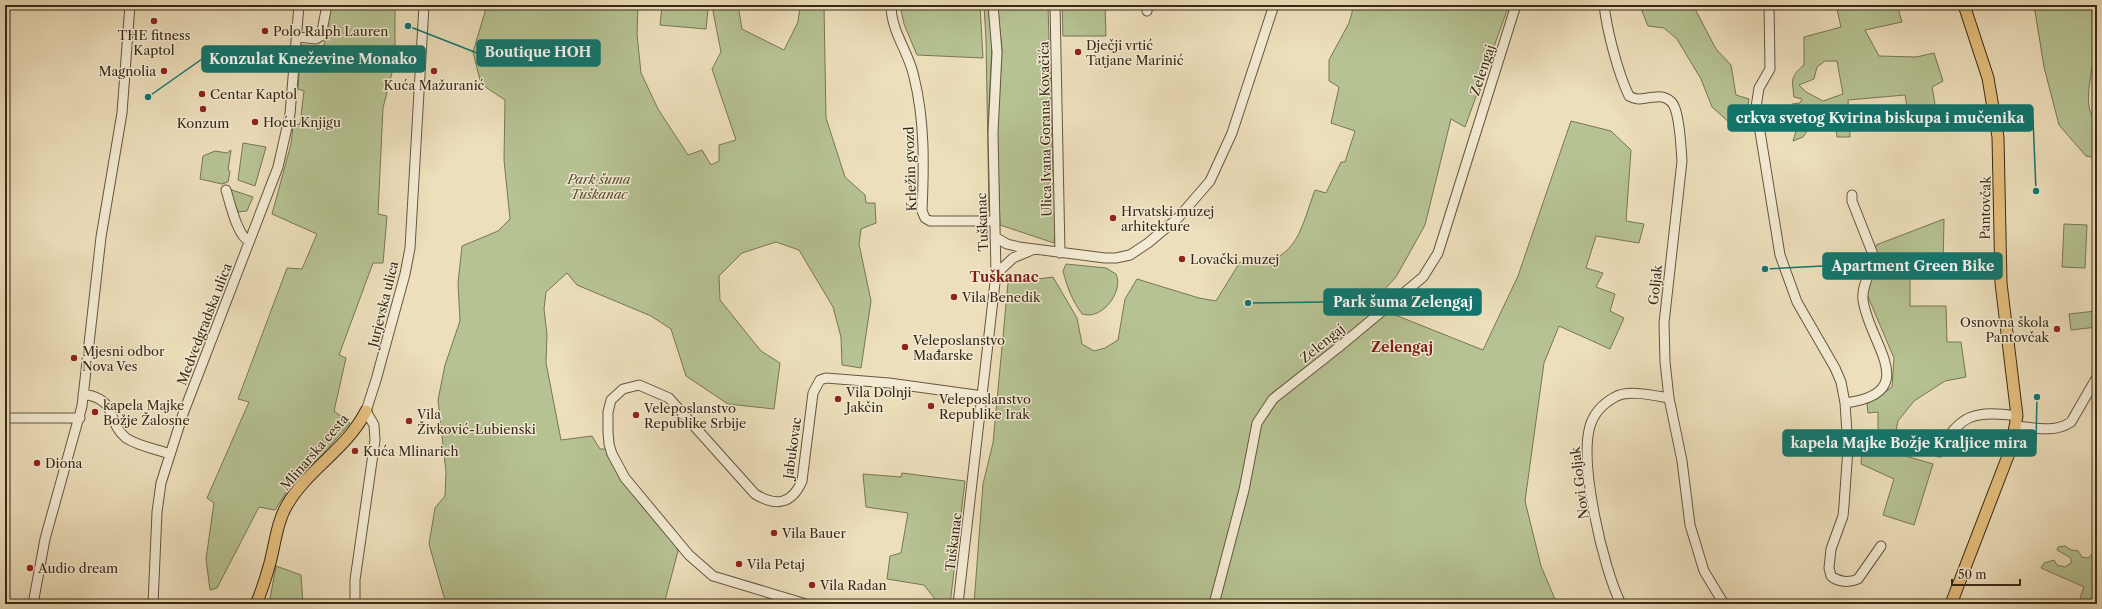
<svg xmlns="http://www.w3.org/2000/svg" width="2102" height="609" font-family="'Libre Caslon Text',serif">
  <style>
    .green { fill: #b6c292; stroke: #777654; fill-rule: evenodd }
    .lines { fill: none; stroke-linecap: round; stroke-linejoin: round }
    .minor-casing { stroke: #655640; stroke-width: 11 }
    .major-casing { stroke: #382917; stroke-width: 13 }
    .minor { stroke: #f3ead3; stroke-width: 9 }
    .major { stroke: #e6c07e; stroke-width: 11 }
    .poi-dot { fill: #8f2418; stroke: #f3ead3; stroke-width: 1.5 }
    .labels { text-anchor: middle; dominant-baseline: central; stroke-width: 3; stroke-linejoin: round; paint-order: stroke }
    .poi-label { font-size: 13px; fill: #382917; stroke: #f3ead3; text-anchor: start }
    .street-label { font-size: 13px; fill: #382917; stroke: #f3ead3 }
    .park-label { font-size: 13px; font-style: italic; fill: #584f36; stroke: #f3ead3 }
    .neighbourhood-label { font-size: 14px; font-weight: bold; fill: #7a1f14; stroke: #f3ead3 }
    .leader { fill: none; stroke: #0f766e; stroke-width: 1.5 }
    .callout-dot { fill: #0f766e; stroke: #f3ead3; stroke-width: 1.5 }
    .callout { fill: #0f766e; stroke: #0f766e; stroke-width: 1.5 }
    .callout-label { font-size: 14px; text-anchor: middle; font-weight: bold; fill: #fff }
  </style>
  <rect width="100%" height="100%" fill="#eddfbb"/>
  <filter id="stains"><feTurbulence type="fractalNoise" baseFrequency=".005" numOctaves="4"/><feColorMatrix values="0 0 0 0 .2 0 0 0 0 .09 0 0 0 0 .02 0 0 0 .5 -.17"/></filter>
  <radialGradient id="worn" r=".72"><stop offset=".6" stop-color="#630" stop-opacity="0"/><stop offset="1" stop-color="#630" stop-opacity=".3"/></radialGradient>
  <path class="green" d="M 331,5 L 395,5 L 395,61 L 383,108 L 378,214 L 387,216 L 383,263 L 373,263 L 339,355 L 346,358 L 334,411 L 350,423 L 324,453 L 292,483 L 275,510 L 259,507 L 217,588 L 210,590 L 206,559 L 214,503 L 207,498 L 249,402 L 238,399 L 287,268 L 302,269 L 317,234 L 272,214 L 291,144 L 293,126 L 300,124 L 304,91 L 298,89 L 301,45 L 324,46 Z
    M 487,5 L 638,5 L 637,34 L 641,73 L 658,109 L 688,155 L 702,150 L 711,165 L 719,161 L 719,145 L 736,140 L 712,69 L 721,52 L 713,11 L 714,5 L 738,5 L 742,29 L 784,50 L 798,22 L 800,5 L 824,5 L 826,118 L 845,177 L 865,195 L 866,203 L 875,203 L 876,223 L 861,229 L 859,244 L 871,301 L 861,368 L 842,365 L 841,337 L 833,307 L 799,250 L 776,242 L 742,253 L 719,276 L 720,300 L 761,351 L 780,363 L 774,409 L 728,404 L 686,376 L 671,329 L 651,316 L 577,285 L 567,273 L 546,292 L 544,309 L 547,334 L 546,363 L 561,440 L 592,436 L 600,449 L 606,449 L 619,475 L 675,543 L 678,551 L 664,604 L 446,604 L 429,544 L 435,508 L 445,496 L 446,472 L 438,400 L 445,365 L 460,321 L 458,283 L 462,246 L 498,231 L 510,219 L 504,160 L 505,100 L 481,84 L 473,52 Z
    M 900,5 L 980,5 L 983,58 L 917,55 L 904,24 Z
    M 984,5 L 988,5 L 992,44 L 989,108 L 991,211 L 989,211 L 986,40 Z
    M 997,5 L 1048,5 L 1053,175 L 1056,175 L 1046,187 L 1048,190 L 1056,179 L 1056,225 L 1054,243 L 1000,225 L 997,141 L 1002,49 Z
    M 1062,5 L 1105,5 L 1106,36 L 1063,36 Z
    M 1354,5 L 1509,5 L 1465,127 L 1451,119 L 1425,225 L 1396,277 L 1370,305 L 1483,350 L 1518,276 L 1571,121 L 1611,131 L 1631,150 L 1626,221 L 1644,224 L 1639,243 L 1596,236 L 1586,268 L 1603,273 L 1596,287 L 1615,294 L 1610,311 L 1624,318 L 1610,349 L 1559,326 L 1544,363 L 1525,501 L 1541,566 L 1557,604 L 974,604 L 983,484 L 993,443 L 1008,283 L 1053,277 L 1077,318 L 1082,344 L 1094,351 L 1105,348 L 1118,340 L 1125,299 L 1137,279 L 1199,298 L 1216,301 L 1240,262 C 1261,271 1285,257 1296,239 C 1304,225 1309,206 1315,190 L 1326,193 L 1341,162 L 1345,162 L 1355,131 L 1331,123 L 1339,87 L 1329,81 L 1329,60 L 1349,23 Z
    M 1643,5 L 1693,5 L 1716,49 L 1731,65 L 1736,95 L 1749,99 L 1746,118 L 1731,124 L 1712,107 L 1701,79 L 1677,39 L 1664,28 L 1648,26 L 1640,6 Z
    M 1836,5 L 1907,5 L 1898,8 L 1902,22 L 1865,30 L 1879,56 L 1916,57 L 1934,53 L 1943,81 L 1932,87 L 1937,115 L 1910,123 L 1905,95 L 1848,100 L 1850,137 L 1837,137 L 1835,117 L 1823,109 L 1803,137 L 1793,141 L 1796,131 L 1792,104 L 1800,103 L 1802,99 L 1794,97 C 1792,79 1790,77 1804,65 L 1804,37 L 1841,27 ZM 1825,61 L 1837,61 L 1843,94 L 1823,101 L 1806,92 L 1799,85 L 1814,79 L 1817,67 Z
    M 2034,5 L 2095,5 L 2092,17 L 2097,22 L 2097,64 L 2092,67 C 2090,84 2083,110 2097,122 L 2097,158 L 2086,156 L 2059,125 L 2044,67 Z
    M 662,6 L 708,9 L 706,29 L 660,25 Z
    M 243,143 L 266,147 L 255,186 L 238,180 Z
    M 231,150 L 228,170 L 230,171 L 228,182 L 222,184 L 200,179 L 203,156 L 215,151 L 227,153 Z
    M 229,189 L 253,197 L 247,211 L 238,212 Z
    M 1944,219 L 1943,270 L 1910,271 L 1910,306 L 1946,306 L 1947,342 L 1961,342 L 1966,377 L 1945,381 L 1914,401 L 1898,421 L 1892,452 L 1933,464 L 1914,525 L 1883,515 L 1894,479 L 1861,464 L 1863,439 L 1878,437 L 1878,412 L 1868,413 L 1867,404 L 1892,387 L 1894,358 L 1866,292 L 1876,245 Z
    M 2064,224 L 2087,225 L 2085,268 L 2062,267 Z
    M 1066,264 L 1106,268 L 1116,274 C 1124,290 1103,321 1082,314 C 1072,300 1067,287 1063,271 Z
    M 2096,311 L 2097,327 L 2071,330 L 2069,314 Z
    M 902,473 L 965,481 L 950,604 L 935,604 L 935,599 L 924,585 L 887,579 L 890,556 L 901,553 L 908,513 L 866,507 L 863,474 L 901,477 Z
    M 2065,546 L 2071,550 L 2078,551 L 2082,557 L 2088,558 L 2097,549 L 2097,604 L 2078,604 L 2084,587 L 2041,568 L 2044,563 L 2054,560 L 2057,565 L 2065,567 L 2071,563 L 2071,558 L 2057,550 L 2058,547 Z
    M 276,566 L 301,575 L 303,604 L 269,604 Z"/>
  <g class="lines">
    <g class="minor-casing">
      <path id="minor" d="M 891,5 C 891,32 909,52 914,77 C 925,121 924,166 922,211 L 925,218 L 930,221 L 995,221
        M 1055,5 L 1060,253
        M 1604,5 C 1607,31 1618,73 1629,96 C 1639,102 1645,97 1656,97 C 1663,96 1671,99 1674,106 C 1680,118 1681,148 1682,161 L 1664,323 L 1665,362 L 1669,398 L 1682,461 L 1690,525 L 1704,571 L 1724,604
        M 1769,5 L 1770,69 L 1759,88 L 1756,107 L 1780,255 L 1797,302 L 1835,368 L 1841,382 L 1845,403 L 1848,448 L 1844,505 L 1843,516 L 1831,549 L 1829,568 L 1831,576 C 1838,582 1849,583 1858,579 L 1881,546
        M 1147,11 L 1148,5
        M 298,37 L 316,39 L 321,36 L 327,5
        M 226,190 C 230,202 237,236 249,241
        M 995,237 L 1007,244 L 1019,247 L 1105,258 L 1116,258 L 1130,255 L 1148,243 L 1178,218 L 1210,181 L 1232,133 L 1274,5
        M 996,274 L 1013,258 L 1032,250
        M 83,394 C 119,399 106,422 126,438 C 138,446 156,449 170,454
        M 1845,403 C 1923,393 1869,344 1863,300 C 1861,285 1872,272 1874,257 L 1852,201 L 1852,195
        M 5,418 L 80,418
        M 2017,426 C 2035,428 2055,433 2071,422 L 2097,377
        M 1939,452 C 1959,414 1976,410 2017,416
        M 33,604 L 45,539 L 82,406 L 101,237 L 122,113 L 130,5
        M 153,604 L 157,512 L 161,483 L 183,414 L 278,167 L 290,114 L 299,5
        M 355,604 L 355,580 L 375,440 L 374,425 L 366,411 L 376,380 L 405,274 L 410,248 L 424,5
        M 806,604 L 713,576 L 689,555 L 625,478 L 612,454 L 609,444 L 608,432 L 608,412 L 611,400 L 623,389 L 639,385 L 669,398 L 755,494 C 776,507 792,504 802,481 L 813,393 L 820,380 L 826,378 L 889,383 L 983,396
        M 958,604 L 996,274 L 993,133 L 997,52 L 993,5
        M 1214,604 L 1244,490 L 1257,423 L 1273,399 L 1339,347 L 1423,277 L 1438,253 L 1516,5
        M 1621,604 C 1603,568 1579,464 1590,426 C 1594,413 1604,403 1615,397 C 1628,389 1656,396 1669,398"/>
    </g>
    <g class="major-casing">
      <path id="major" d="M 256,604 C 262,591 266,577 270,563 C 275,544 277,522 287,505 C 308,469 347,449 366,411
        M 1951,604 L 2011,448 L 2017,416 L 2001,283 L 1998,137 L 1988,78 L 1964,5"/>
    </g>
    <use href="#minor" class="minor"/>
    <use href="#major" class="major"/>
  </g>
  <g class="poi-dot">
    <circle cx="154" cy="21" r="4"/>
    <circle cx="265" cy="31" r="4"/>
    <circle cx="1078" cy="52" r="4"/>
    <circle cx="164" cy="71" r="4"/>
    <circle cx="434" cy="71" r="4"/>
    <circle cx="202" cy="94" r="4"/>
    <circle cx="203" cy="109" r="4"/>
    <circle cx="255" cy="122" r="4"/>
    <circle cx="1113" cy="218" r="4"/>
    <circle cx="1182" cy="259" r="4"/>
    <circle cx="954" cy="297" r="4"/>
    <circle cx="2057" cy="329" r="4"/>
    <circle cx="905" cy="347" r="4"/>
    <circle cx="74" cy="358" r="4"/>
    <circle cx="838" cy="399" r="4"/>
    <circle cx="931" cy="406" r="4"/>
    <circle cx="95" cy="412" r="4"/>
    <circle cx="636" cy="415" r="4"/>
    <circle cx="409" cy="421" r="4"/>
    <circle cx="355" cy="451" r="4"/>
    <circle cx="37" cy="463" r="4"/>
    <circle cx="774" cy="533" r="4"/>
    <circle cx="739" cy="564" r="4"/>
    <circle cx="30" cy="568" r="4"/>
    <circle cx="812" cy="585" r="4"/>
  </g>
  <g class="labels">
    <g class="poi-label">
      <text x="273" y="31">Polo Ralph Lauren</text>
      <text x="154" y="35" text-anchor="middle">THE fitness<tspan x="154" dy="15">Kaptol</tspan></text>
      <text x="1086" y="45">Dječji vrtić<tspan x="1086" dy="15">Tatjane Marinić</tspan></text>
      <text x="156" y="71" text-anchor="end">Magnolia</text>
      <text x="434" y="85" text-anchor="middle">Kuća Mažuranić</text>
      <text x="210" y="94">Centar Kaptol</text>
      <text x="263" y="122">Hoću Knjigu</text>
      <text x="203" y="123" text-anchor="middle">Konzum</text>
      <text x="1121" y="211">Hrvatski muzej<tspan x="1121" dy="15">arhitekture</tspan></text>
      <text x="1190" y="259">Lovački muzej</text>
      <text x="962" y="297">Vila Benedik</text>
      <text x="2049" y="322" text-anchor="end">Osnovna škola<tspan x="2049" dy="15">Pantovčak</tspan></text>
      <text x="913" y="340">Veleposlanstvo<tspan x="913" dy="15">Mađarske</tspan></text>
      <text x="82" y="351">Mjesni odbor<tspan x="82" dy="15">Nova Ves</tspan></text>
      <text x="846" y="392">Vila Dolnji<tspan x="846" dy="15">Jakčin</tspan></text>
      <text x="939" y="399">Veleposlanstvo<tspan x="939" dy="15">Republike Irak</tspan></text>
      <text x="103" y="405">kapela Majke<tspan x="103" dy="15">Božje Žalosne</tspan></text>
      <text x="644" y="408">Veleposlanstvo<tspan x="644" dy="15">Republike Srbije</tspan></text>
      <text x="417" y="414">Vila<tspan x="417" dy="15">Živković-Lubienski</tspan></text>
      <text x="363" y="451">Kuća Mlinarich</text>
      <text x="45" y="463">Diona</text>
      <text x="782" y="533">Vila Bauer</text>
      <text x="747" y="564">Vila Petaj</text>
      <text x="38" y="568">Audio dream</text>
      <text x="820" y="585">Vila Radan</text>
    </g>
    <g class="street-label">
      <text transform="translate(1482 70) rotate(-72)">Zelengaj</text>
      <text transform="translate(1045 129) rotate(-91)">Ulica Ivana Gorana Kovačića</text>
      <text transform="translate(910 169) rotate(-92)">Krležin gvozd</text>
      <text transform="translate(1985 208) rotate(-89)">Pantovčak</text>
      <text transform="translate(982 222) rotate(-92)">Tuškanac</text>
      <text transform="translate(1655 285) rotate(-84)">Goljak</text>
      <text transform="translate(383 304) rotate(-76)">Jurjevska ulica</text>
      <text transform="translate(204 324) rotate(-69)">Medvedgradska ulica</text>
      <text transform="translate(1322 343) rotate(-39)">Zelengaj</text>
      <text transform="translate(792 448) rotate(-82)">Jabukovac</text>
      <text transform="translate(314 452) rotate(-49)">Mlinarska cesta</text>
      <text transform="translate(1579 483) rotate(-97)">Novi Goljak</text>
      <text transform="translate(953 542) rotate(-83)">Tuškanac</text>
    </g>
    <g class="park-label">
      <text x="599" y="179">Park šuma<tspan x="599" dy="15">Tuškanac</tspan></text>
    </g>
    <g class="neighbourhood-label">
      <text x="1004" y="277">Tuškanac</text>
      <text x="1402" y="347">Zelengaj</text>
    </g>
  </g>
  <path class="leader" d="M408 26L477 53M148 97L202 59M2036 191L2033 118M1765 269L1823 266M1248 303L1324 302M2037 397L2036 443"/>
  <g class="callout-dot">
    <circle cx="408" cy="26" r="4"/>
    <circle cx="148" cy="97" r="4"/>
    <circle cx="2036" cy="191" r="4"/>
    <circle cx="1765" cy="269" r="4"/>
    <circle cx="1248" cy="303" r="4"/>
    <circle cx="2037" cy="397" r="4"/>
  </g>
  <g class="callout">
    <rect x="477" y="40" width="123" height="26" rx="4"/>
    <rect x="202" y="46" width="223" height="26" rx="4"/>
    <rect x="1728" y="105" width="305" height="26" rx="4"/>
    <rect x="1823" y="253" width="179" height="26" rx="4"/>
    <rect x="1324" y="289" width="157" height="26" rx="4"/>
    <rect x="1783" y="430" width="253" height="26" rx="4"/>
  </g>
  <g class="callout-label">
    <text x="538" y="57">Boutique HOH</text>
    <text x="313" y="64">Konzulat Kneževine Monako</text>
    <text x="1880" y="123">crkva svetog Kvirina biskupa i mučenika</text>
    <text x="1913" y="271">Apartment Green Bike</text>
    <text x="1403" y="307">Park šuma Zelengaj</text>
    <text x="1909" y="448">kapela Majke Božje Kraljice mira</text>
  </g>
  <rect width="2102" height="609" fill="none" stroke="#eddfbb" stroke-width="20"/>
  <rect x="6" y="6" width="2090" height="597" fill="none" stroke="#382917" stroke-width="2"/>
  <rect x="10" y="10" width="2082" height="589" fill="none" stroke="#382917"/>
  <path d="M1952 579v6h68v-6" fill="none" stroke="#382917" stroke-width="2"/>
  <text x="1958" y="579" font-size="12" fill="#382917" stroke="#f3ead3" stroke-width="3" paint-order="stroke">50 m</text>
  <rect width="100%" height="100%" filter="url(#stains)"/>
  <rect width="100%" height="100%" fill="url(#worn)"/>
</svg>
